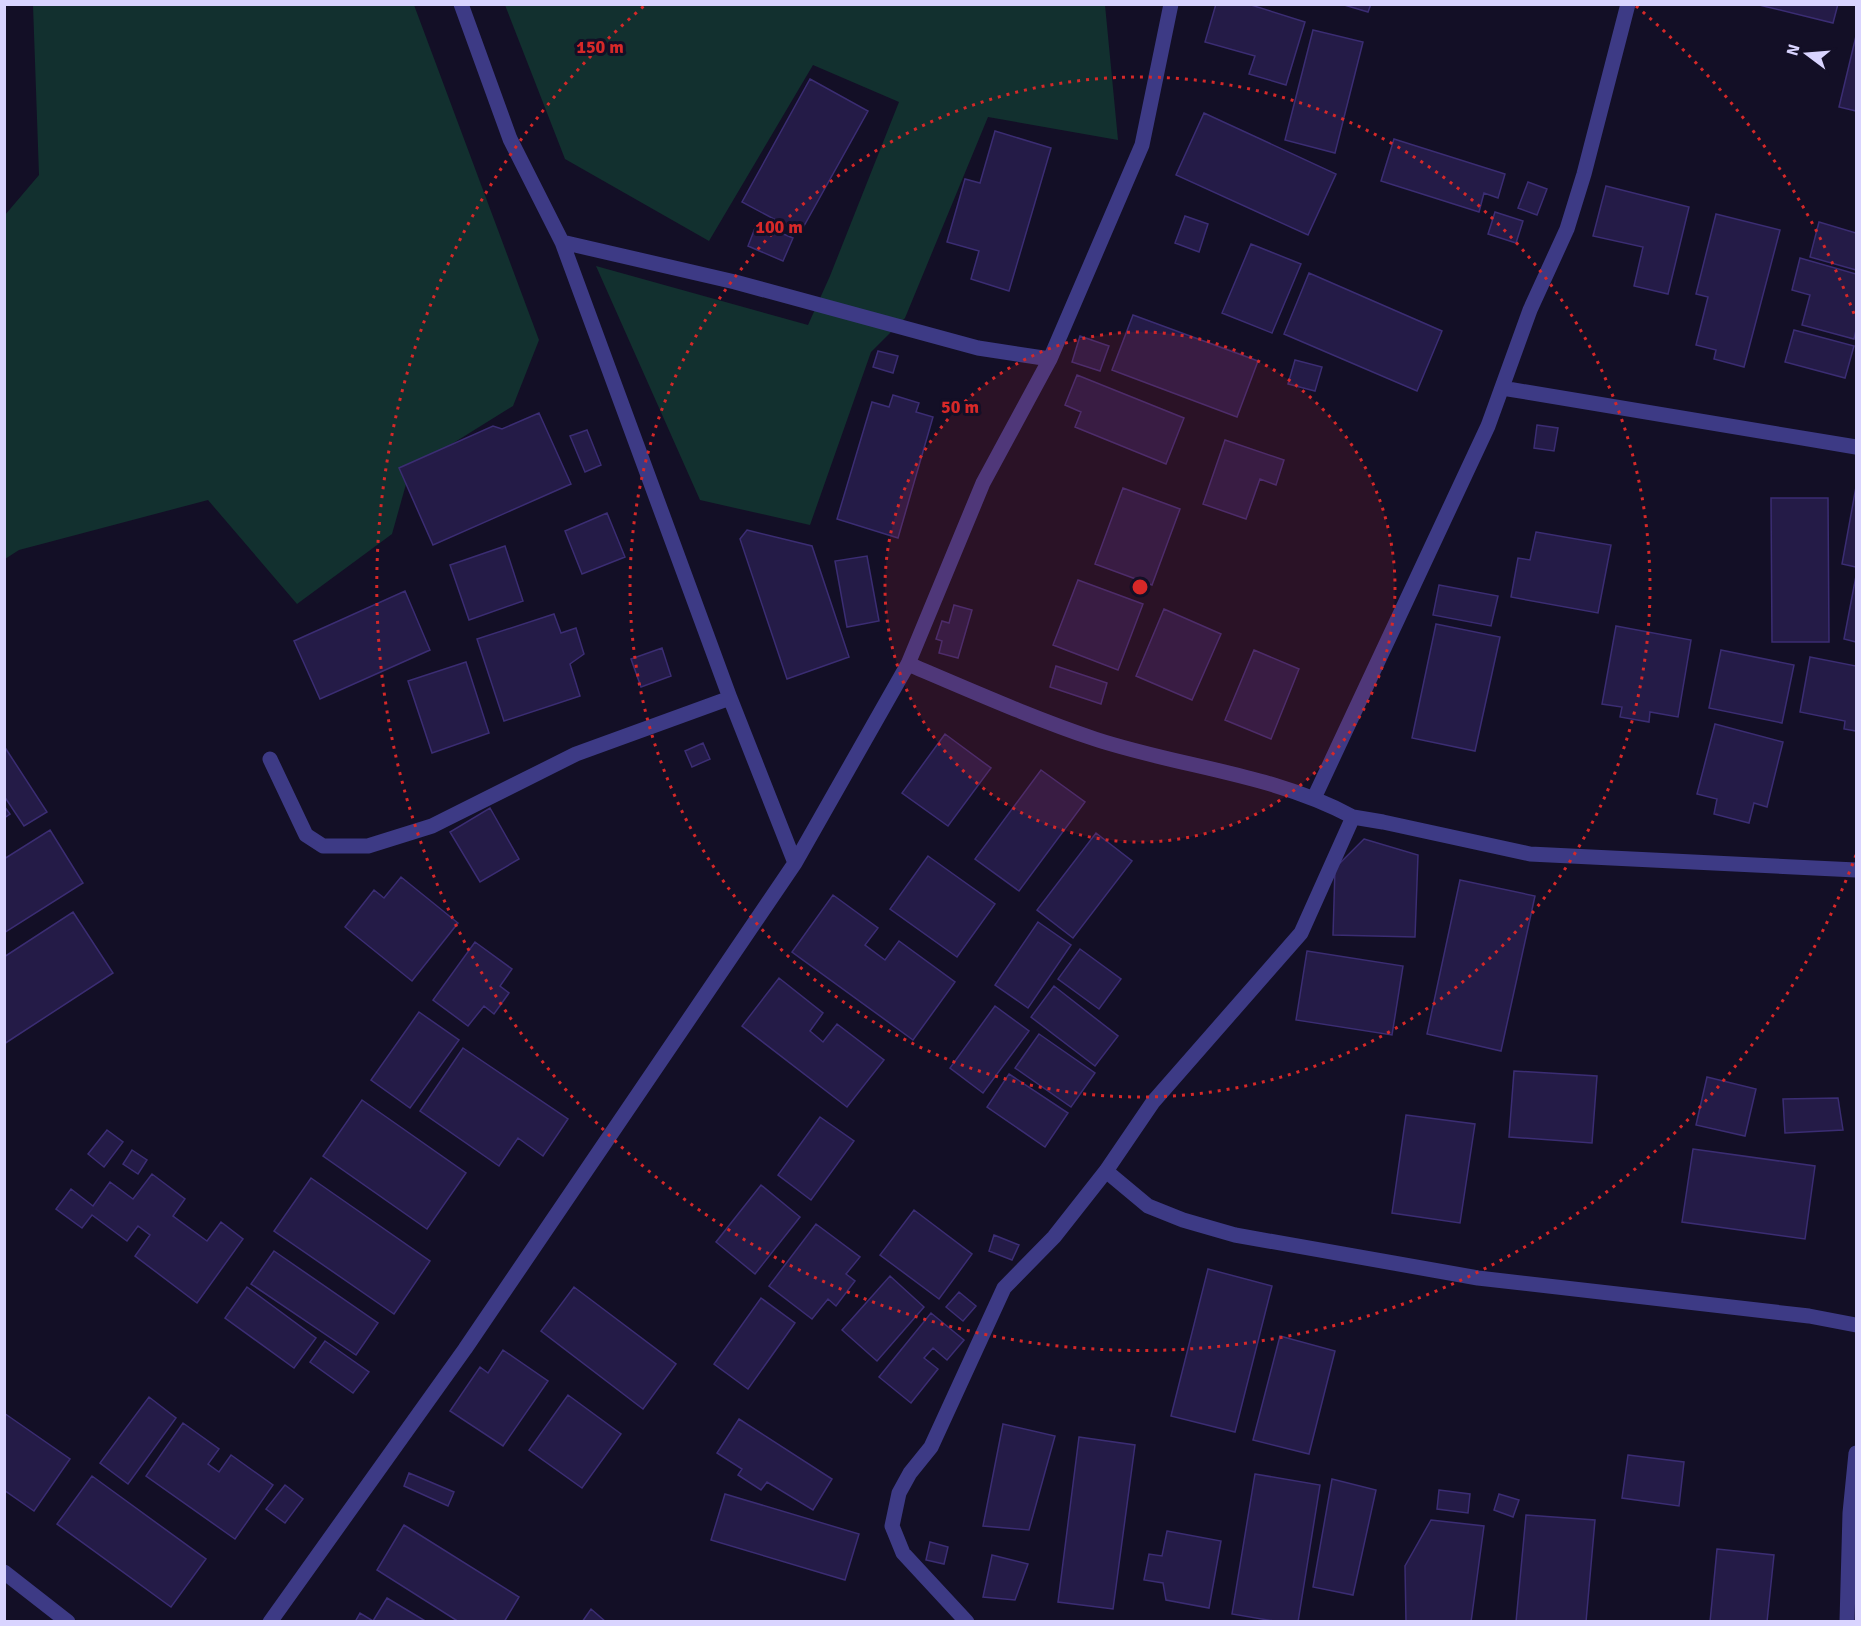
<svg xmlns="http://www.w3.org/2000/svg" width="1861" height="1626" font-family="Signika,sans-serif">
  <style>
    .green { fill: #12302f }
    .building { fill: #241b47; stroke: #3b2d73; stroke-width: 1.5 }
    .lines { fill: none; stroke-linecap: round; stroke-linejoin: round }
    .minor { stroke: #3d3a85; stroke-width: 15 }
    .ring { fill: none; stroke: #d62828; stroke-width: 3; stroke-dasharray: 3 6 }
    .centre { fill: #d62828; stroke: #130f26; stroke-width: 3 }
    .ring-label { font-size: 18px; text-anchor: middle; font-weight: bold; fill: #d62828; stroke: #130f26; stroke-width: 6; stroke-linejoin: round; paint-order: stroke }
  </style>
  <rect width="100%" height="100%" fill="#130f26"/>
  <path class="green" d="M 33,5 L 414,5 L 539,340 L 513,406 L 410,470 L 392,534 L 297,604 L 208,500 L 19,550 L 5,559 L 5,215 L 39,175 Z
    M 505,5 L 1105,5 L 1118,140 L 988,117 L 905,318 L 871,352 L 810,525 L 700,500 L 596,266 L 808,325 L 830,276 L 899,102 L 813,65 L 709,241 L 565,159 Z"/>
  <path class="building" d="M 1216,4 L 1248,4 L 1305,22 L 1286,85 L 1249,74 L 1255,56 L 1205,42 Z
    M 1341,4 L 1371,4 L 1368,12 Z
    M 1755,4 L 1838,4 L 1833,23 Z
    M 1313,30 L 1363,42 L 1335,153 L 1285,140 Z
    M 1856,36 L 1856,111 L 1839,107 Z
    M 810,79 L 868,111 L 800,233 L 742,202 Z
    M 1204,113 L 1336,174 L 1308,235 L 1176,175 Z
    M 995,131 L 1051,148 L 1009,291 L 971,279 L 979,251 L 947,242 L 965,179 L 980,183 Z
    M 1394,139 L 1505,174 L 1498,198 L 1484,193 L 1479,212 L 1381,181 Z
    M 1528,182 L 1547,189 L 1537,215 L 1518,208 Z
    M 1606,186 L 1689,207 L 1668,294 L 1634,286 L 1643,247 L 1593,236 Z
    M 1495,212 L 1523,221 L 1516,243 L 1488,234 Z
    M 1716,214 L 1780,230 L 1744,367 L 1714,359 L 1716,350 L 1696,345 L 1708,297 L 1696,294 Z
    M 1185,216 L 1208,224 L 1199,252 L 1175,243 Z
    M 1819,222 L 1856,233 L 1856,270 L 1810,257 Z
    M 757,223 L 793,238 L 783,261 L 748,246 Z
    M 1251,244 L 1301,264 L 1272,333 L 1222,313 Z
    M 1800,258 L 1856,274 L 1856,330 L 1854,339 L 1802,325 L 1810,295 L 1792,290 Z
    M 1309,273 L 1442,331 L 1417,391 L 1284,334 Z
    M 1133,315 L 1258,361 L 1237,417 L 1112,370 Z
    M 1794,330 L 1854,346 L 1845,378 L 1785,362 Z
    M 1080,336 L 1109,346 L 1100,371 L 1072,362 Z
    M 878,351 L 898,356 L 893,373 L 873,367 Z
    M 1295,360 L 1322,367 L 1315,391 L 1288,384 Z
    M 1077,375 L 1184,418 L 1166,464 L 1075,427 L 1081,412 L 1065,405 Z
    M 893,395 L 919,403 L 916,412 L 933,417 L 898,538 L 837,519 L 872,402 L 889,407 Z
    M 539,413 L 571,484 L 433,545 L 399,468 L 493,426 L 502,429 Z
    M 1537,425 L 1558,428 L 1554,451 L 1534,448 Z
    M 587,430 L 601,465 L 585,472 L 570,436 Z
    M 1225,440 L 1284,460 L 1276,485 L 1260,479 L 1246,519 L 1203,504 Z
    M 1856,487 L 1856,567 L 1842,564 Z
    M 1123,488 L 1180,509 L 1152,585 L 1095,564 Z
    M 1771,498 L 1828,498 L 1829,642 L 1772,642 Z
    M 607,513 L 625,557 L 582,574 L 565,531 Z
    M 747,530 L 812,546 L 849,657 L 787,679 L 740,539 Z
    M 1536,532 L 1611,545 L 1598,613 L 1511,597 L 1518,558 L 1530,560 Z
    M 505,546 L 523,601 L 469,620 L 450,565 Z
    M 867,556 L 879,621 L 847,627 L 835,561 Z
    M 1856,576 L 1856,642 L 1844,639 Z
    M 1078,580 L 1143,604 L 1118,670 L 1053,645 Z
    M 1439,585 L 1498,596 L 1491,626 L 1433,615 Z
    M 405,591 L 430,650 L 320,699 L 294,641 Z
    M 954,605 L 972,610 L 958,658 L 939,653 L 942,641 L 936,639 L 942,621 L 949,623 Z
    M 1164,609 L 1221,634 L 1192,700 L 1136,676 Z
    M 554,614 L 561,633 L 576,628 L 584,654 L 570,664 L 580,696 L 504,721 L 477,639 Z
    M 1436,624 L 1500,637 L 1475,751 L 1412,738 Z
    M 1616,626 L 1691,640 L 1678,717 L 1650,712 L 1649,722 L 1620,717 L 1622,707 L 1602,704 Z
    M 662,648 L 671,676 L 641,687 L 631,659 Z
    M 1254,650 L 1299,669 L 1271,739 L 1225,720 Z
    M 1721,650 L 1794,665 L 1782,723 L 1709,708 Z
    M 1810,657 L 1856,666 L 1856,731 L 1844,729 L 1845,721 L 1800,712 Z
    M 466,662 L 489,733 L 432,753 L 408,681 Z
    M 1056,666 L 1107,683 L 1101,704 L 1050,687 Z
    M 1715,724 L 1783,742 L 1767,807 L 1754,803 L 1749,823 L 1714,814 L 1717,799 L 1697,794 Z
    M 945,734 L 991,768 L 948,826 L 902,793 Z
    M 703,743 L 710,759 L 692,767 L 685,751 Z
    M 4,746 L 47,812 L 24,826 L 4,796 Z
    M 1041,770 L 1085,802 L 1019,891 L 975,859 Z
    M 4,806 L 10,814 L 4,818 Z
    M 490,808 L 519,859 L 480,882 L 450,832 Z
    M 50,830 L 83,883 L 4,933 L 4,859 Z
    M 1096,833 L 1132,861 L 1073,938 L 1037,910 Z
    M 1364,839 L 1418,855 L 1415,937 L 1333,935 L 1335,868 Z
    M 928,856 L 995,904 L 957,957 L 890,909 Z
    M 401,877 L 458,923 L 412,981 L 345,927 L 374,890 L 384,898 Z
    M 1460,880 L 1535,896 L 1501,1051 L 1427,1034 Z
    M 833,895 L 878,928 L 865,945 L 885,960 L 899,941 L 955,982 L 913,1040 L 792,952 Z
    M 73,912 L 113,973 L 4,1044 L 4,957 Z
    M 1038,922 L 1071,945 L 1028,1008 L 995,985 Z
    M 475,942 L 512,969 L 500,986 L 509,993 L 494,1014 L 484,1006 L 468,1026 L 433,1000 Z
    M 1080,949 L 1121,979 L 1099,1009 L 1058,979 Z
    M 1307,951 L 1403,966 L 1392,1035 L 1296,1020 Z
    M 779,978 L 823,1013 L 810,1031 L 823,1042 L 837,1024 L 884,1060 L 847,1107 L 742,1026 Z
    M 1054,986 L 1118,1036 L 1095,1066 L 1031,1017 Z
    M 995,1006 L 1029,1031 L 983,1093 L 950,1068 Z
    M 419,1012 L 459,1040 L 410,1108 L 371,1080 Z
    M 1039,1034 L 1095,1073 L 1071,1107 L 1015,1068 Z
    M 463,1048 L 568,1119 L 543,1156 L 518,1138 L 499,1166 L 420,1111 Z
    M 1514,1071 L 1597,1076 L 1592,1143 L 1509,1137 Z
    M 1009,1074 L 1068,1113 L 1045,1147 L 987,1107 Z
    M 1707,1077 L 1756,1089 L 1745,1136 L 1696,1125 Z
    M 1838,1098 L 1843,1130 L 1785,1133 L 1783,1099 Z
    M 362,1100 L 466,1173 L 427,1229 L 323,1156 Z
    M 1406,1115 L 1475,1124 L 1460,1223 L 1392,1213 Z
    M 820,1117 L 854,1141 L 811,1200 L 778,1175 Z
    M 107,1130 L 123,1142 L 104,1167 L 88,1154 Z
    M 1693,1149 L 1815,1166 L 1805,1239 L 1682,1222 Z
    M 132,1150 L 147,1160 L 138,1174 L 123,1164 Z
    M 152,1174 L 185,1199 L 173,1216 L 207,1241 L 221,1222 L 243,1239 L 197,1303 L 135,1256 L 150,1235 L 138,1226 L 127,1241 L 92,1215 L 82,1228 L 56,1209 L 71,1189 L 93,1206 L 110,1182 L 133,1199 Z
    M 311,1178 L 430,1261 L 394,1314 L 274,1231 Z
    M 761,1185 L 800,1217 L 755,1274 L 716,1242 Z
    M 914,1210 L 972,1254 L 939,1299 L 880,1255 Z
    M 816,1224 L 860,1257 L 846,1274 L 855,1281 L 836,1306 L 828,1299 L 812,1319 L 769,1286 Z
    M 994,1235 L 1019,1245 L 1012,1260 L 989,1251 Z
    M 274,1251 L 378,1323 L 356,1355 L 251,1284 Z
    M 1208,1269 L 1272,1286 L 1235,1432 L 1171,1416 Z
    M 890,1276 L 924,1307 L 877,1361 L 842,1330 Z
    M 247,1287 L 316,1338 L 294,1368 L 225,1318 Z
    M 574,1287 L 676,1364 L 643,1409 L 541,1331 Z
    M 959,1292 L 976,1306 L 963,1321 L 946,1307 Z
    M 761,1298 L 795,1323 L 748,1389 L 714,1364 Z
    M 931,1313 L 964,1340 L 947,1360 L 933,1348 L 924,1358 L 938,1369 L 911,1403 L 879,1377 Z
    M 1280,1336 L 1335,1351 L 1309,1454 L 1253,1440 Z
    M 325,1341 L 369,1372 L 353,1393 L 310,1362 Z
    M 503,1350 L 548,1381 L 503,1446 L 450,1411 L 480,1367 L 488,1373 Z
    M 568,1395 L 621,1434 L 582,1488 L 529,1450 Z
    M 149,1397 L 176,1418 L 128,1484 L 100,1463 Z
    M 4,1413 L 70,1459 L 34,1511 L 4,1490 Z
    M 739,1419 L 832,1479 L 813,1510 L 767,1482 L 761,1490 L 738,1475 L 742,1469 L 717,1453 Z
    M 183,1423 L 219,1449 L 208,1464 L 219,1472 L 231,1455 L 273,1485 L 235,1539 L 146,1476 Z
    M 1003,1424 L 1055,1436 L 1029,1530 L 983,1526 Z
    M 1079,1437 L 1135,1445 L 1113,1609 L 1058,1602 Z
    M 1628,1455 L 1684,1462 L 1679,1506 L 1622,1498 Z
    M 409,1473 L 454,1492 L 448,1506 L 404,1486 Z
    M 1255,1474 L 1320,1485 L 1298,1622 L 1280,1622 L 1232,1614 Z
    M 92,1476 L 206,1559 L 171,1607 L 57,1524 Z
    M 1332,1479 L 1376,1490 L 1353,1595 L 1313,1587 Z
    M 285,1485 L 303,1499 L 285,1523 L 266,1509 Z
    M 1439,1490 L 1470,1494 L 1468,1513 L 1437,1509 Z
    M 725,1494 L 859,1534 L 845,1580 L 711,1540 Z
    M 1499,1494 L 1519,1500 L 1513,1517 L 1494,1510 Z
    M 1526,1515 L 1595,1520 L 1586,1622 L 1516,1622 Z
    M 1431,1520 L 1484,1526 L 1471,1622 L 1406,1622 L 1405,1566 Z
    M 404,1525 L 519,1597 L 504,1622 L 459,1622 L 377,1570 Z
    M 1167,1531 L 1221,1541 L 1209,1608 L 1166,1600 L 1163,1583 L 1144,1580 L 1149,1554 L 1162,1556 Z
    M 930,1542 L 948,1547 L 944,1564 L 926,1560 Z
    M 1717,1549 L 1774,1555 L 1767,1622 L 1710,1622 Z
    M 992,1555 L 1028,1564 L 1015,1600 L 983,1597 Z
    M 387,1598 L 427,1622 L 355,1622 L 360,1613 L 373,1621 Z
    M 591,1609 L 606,1622 L 582,1622 Z"/>
  <g class="lines">
    <path class="minor" d="M 461,4 L 510,139 L 562,242 L 730,698 L 795,863
      M 562,242 L 735,282 L 978,348 L 1050,359
      M 1502,388 L 1856,447
      M 908,664 C 970,690 1032,718 1095,739 C 1180,767 1274,774 1353,817 L 1301,933 L 1153,1102 L 1106,1171 L 1054,1237 L 1004,1288 L 931,1447 L 910,1473 L 899,1493 L 892,1526 L 903,1553 L 967,1622
      M 270,759 L 306,835 L 323,846 L 368,846 L 432,826 L 576,754 L 730,698
      M 1314,798 L 1488,426 L 1530,310 L 1567,229 L 1584,174 L 1628,4
      M 1353,817 L 1383,822 L 1530,854 L 1856,870
      M 1106,1171 L 1148,1206 L 1183,1220 L 1235,1235 L 1478,1278 L 1809,1316 L 1856,1325
      M 4,1572 L 68,1622
      M 270,1622 L 465,1349 L 795,863 L 908,664 L 983,483 L 1050,359 L 1142,145 L 1171,4
      M 1847,1622 L 1850,1513 L 1856,1453"/>
  </g>
  <circle cx="1140" cy="587" r="255" fill="#d62828" fill-opacity=".12"/>
  <g class="ring">
    <circle cx="1140" cy="587" r="255"/>
    <circle cx="1140" cy="587" r="510"/>
    <path d="M1856 855A764 764 0 1 1 644 6M1636 6A764 764 0 0 1 1856 319"/>
  </g>
  <circle cx="1140" cy="587" r="9" class="centre"/>
  <g class="ring-label">
    <text x="600" y="53">150 m</text>
    <text x="779" y="233">100 m</text>
    <text x="960" y="413">50 m</text>
  </g>
  <rect width="1861" height="1626" fill="none" stroke="#d9d4ff" stroke-width="12"/>
  <g transform="translate(1807 54) rotate(286)" stroke="#130f26" stroke-width="4.5" paint-order="stroke">
  <path d="M0-4.5L10 22L0 15L-10 22Z" fill="#d9d4ff"/>
  <text y="-9" font-size="16" font-weight="bold" text-anchor="middle" fill="#d9d4ff">N</text>
  </g>
</svg>
